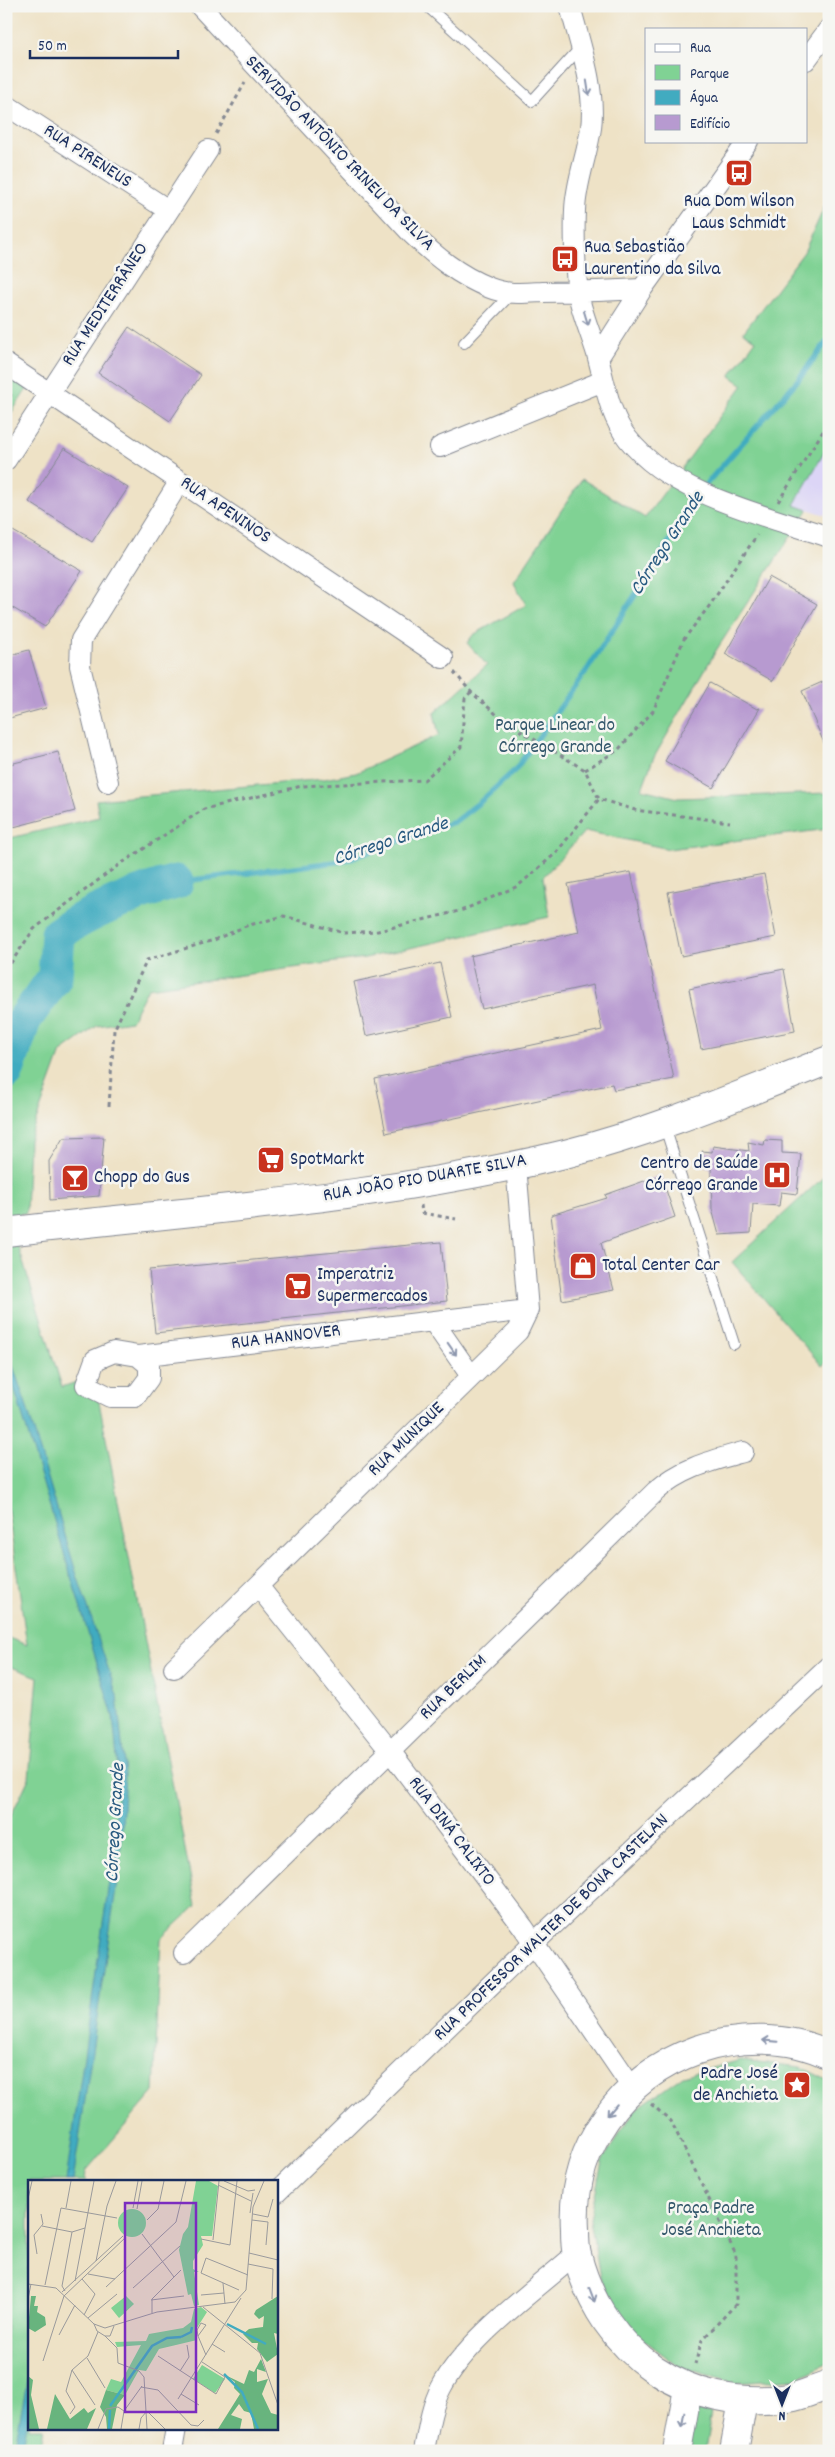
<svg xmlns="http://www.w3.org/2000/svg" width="835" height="2457" font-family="Dekko,sans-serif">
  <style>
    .built { fill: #dcd5f6 }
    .green { fill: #80d294; stroke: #4e8079 }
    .water { fill: #41abc0; stroke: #2e6d8f }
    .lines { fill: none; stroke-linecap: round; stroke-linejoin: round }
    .stream { stroke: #41abc0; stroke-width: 5.5 }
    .river { stroke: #41abc0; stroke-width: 35 }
    .building { fill: #b79ad0 }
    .lane-casing { stroke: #848892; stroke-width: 12 }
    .street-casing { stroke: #848892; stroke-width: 22 }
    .secondary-casing { stroke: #848892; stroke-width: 30 }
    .path { stroke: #848892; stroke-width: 3; stroke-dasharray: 4 4; stroke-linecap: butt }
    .lane { stroke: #fff; stroke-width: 10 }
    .street { stroke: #fff; stroke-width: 20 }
    .secondary { stroke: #fff; stroke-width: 28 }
    .oneway { stroke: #8d97ae }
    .labels { text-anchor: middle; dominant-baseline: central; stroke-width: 5; stroke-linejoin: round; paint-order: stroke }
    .street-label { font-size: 19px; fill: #1b2f5e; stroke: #f6f6f2 }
    .poi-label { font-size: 19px; fill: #1b2f5e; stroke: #f6f6f2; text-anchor: start }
    .park-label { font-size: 19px; fill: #34586c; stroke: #f6f6f2 }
    .water-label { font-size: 20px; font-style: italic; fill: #285a80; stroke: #f6f6f2 }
    .inset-river { fill: none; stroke: #41abc0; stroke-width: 2.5 }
    .inset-road { fill: none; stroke: #9a9a9c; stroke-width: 1 }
    .view { fill: #7b2cbf; fill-opacity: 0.15; stroke: #7b2cbf; stroke-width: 2.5 }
    .inset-edge { fill: none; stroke: #1b2f5e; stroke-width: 2.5 }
  </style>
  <rect width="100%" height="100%" fill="#f6f6f2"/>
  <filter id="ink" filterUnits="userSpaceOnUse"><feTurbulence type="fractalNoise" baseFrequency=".02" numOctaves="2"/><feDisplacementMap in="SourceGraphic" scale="10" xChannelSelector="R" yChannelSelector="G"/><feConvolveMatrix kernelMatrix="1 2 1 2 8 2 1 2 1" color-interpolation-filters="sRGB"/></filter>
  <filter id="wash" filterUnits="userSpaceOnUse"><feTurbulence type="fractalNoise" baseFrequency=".0096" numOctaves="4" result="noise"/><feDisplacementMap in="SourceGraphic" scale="20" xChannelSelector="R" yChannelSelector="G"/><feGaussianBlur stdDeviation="1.12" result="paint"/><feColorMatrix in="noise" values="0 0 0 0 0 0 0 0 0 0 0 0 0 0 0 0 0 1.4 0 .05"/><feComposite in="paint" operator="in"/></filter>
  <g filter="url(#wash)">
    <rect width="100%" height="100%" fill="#eee2c6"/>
    <path class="built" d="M 829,444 L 829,516 L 794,505 Z"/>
    <path class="green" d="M 829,197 L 829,444 L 794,505 L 808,510 L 717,649 L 653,759 L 642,789 L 678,798 L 829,793 L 829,829 L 669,849 L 585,831 L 543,877 L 549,917 L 365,958 L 148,988 L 131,1021 L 97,1026 L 61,1052 L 29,1140 L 26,1213 L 6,1216 L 6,839 L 99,817 L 96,800 L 324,779 L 356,773 L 439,735 L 434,713 L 487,665 L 467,643 L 473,635 L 526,605 L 514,582 L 582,479 L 645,518 L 743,385 L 730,376 L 756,340 L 743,333 L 804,252 Z
      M 6,372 L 29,386 L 6,421 Z
      M 829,1172 L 829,1360 L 822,1366 L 732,1262 Z
      M 18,1245 L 62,1387 L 94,1376 L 196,1906 L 161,1939 L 154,2092 L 86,2171 L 85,2181 L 29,2181 L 29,2428 L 44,2428 L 40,2451 L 6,2451 L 6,1826 L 29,1778 L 38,1677 L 6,1665 L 6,1637 L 27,1645 L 6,1497 L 6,1246 Z
      M 741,2060 L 801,2067 L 829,2081 L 829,2363 L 795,2379 L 735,2383 L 678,2366 L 630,2329 L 600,2278 L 590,2219 L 602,2161 L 635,2110 L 683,2076 Z
      M 695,2410 L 711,2413 L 705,2451 L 688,2451 Z"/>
    <path class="water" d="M 176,876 L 176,882 L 83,921 L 67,936 L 59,979 L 29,1021 L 6,1077 L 6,1054 L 19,1021 L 51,976 L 63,935 L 86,913 Z
      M 6,1346 L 26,1404 L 76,1572 L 117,1695 L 125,1774 L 120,1861 L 73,2181 L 66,2181 L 111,1868 L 119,1781 L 113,1716 L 6,1361 Z
      M 29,2371 L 29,2414 L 22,2451 L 14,2451 Z"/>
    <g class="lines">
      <path class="stream" d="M 176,882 L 343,861 L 454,822 L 480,802 L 515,770 L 589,667 L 707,483 L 797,381 L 829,339"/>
      <path class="river" d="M 6,1073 L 24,1020 L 55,977 L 58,934 C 87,913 141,891 176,882"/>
    </g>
    <g id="blocks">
      <path class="building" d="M 129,327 L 201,375 L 170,421 L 98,373 Z
        M 64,448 L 128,488 L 92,542 L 29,502 Z
        M 13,531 L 82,571 L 45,627 L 6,604 L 6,541 Z
        M 769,577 L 817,604 L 773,681 L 725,654 Z
        M 29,650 L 46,708 L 6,719 L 6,656 Z
        M 829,679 L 829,755 L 802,691 Z
        M 710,683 L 757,709 L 760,708 L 713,788 L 665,761 Z
        M 58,752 L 75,811 L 6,829 L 6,765 Z
        M 631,872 L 674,1079 L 614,1090 L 612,1084 L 386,1133 L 375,1079 L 602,1030 L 593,985 L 482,1009 L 470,956 L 579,932 L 568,884 Z
        M 764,874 L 776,937 L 681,956 L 668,892 Z
        M 440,963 L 452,1017 L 366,1036 L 354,982 Z
        M 784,969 L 795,1031 L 701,1049 L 689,989 Z
        M 104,1137 L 99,1196 L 50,1200 L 49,1161 L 63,1138 Z
        M 765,1140 L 782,1141 L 782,1153 L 801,1154 L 797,1194 L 781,1192 L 779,1206 L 753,1204 L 751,1233 L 719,1235 L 712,1209 L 711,1168 L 702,1165 L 702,1151 L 712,1152 L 713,1146 L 749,1151 L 748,1142 L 764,1145 Z
        M 661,1175 L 675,1217 L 601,1243 L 614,1290 L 562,1300 L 551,1215 L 607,1198 L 605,1195 Z
        M 441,1242 L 447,1301 L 155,1333 L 149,1270 Z"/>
    </g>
  </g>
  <g filter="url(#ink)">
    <use href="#blocks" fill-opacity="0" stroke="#848892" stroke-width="1"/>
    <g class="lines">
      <g class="lane-casing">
        <path id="lane" d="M 427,6 L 532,101 L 581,47
          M 464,343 L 511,294
          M 664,1124 L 734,1344"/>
      </g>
      <g class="street-casing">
        <path id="street" d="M 200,6 L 412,234 C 435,256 459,276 490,288 C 507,295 524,293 543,292 C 576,292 609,291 642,289
          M 570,6 C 580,45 596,88 591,128 C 587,156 576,182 575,210 C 574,233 575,270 578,293 C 582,314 591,334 597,354 C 605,383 609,415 628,439 C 672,495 764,515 829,537
          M 806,60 L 829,29
          M 6,105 L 168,210
          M 598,358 L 642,289 L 748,141
          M 6,364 L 443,658
          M 440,447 L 603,381
          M 6,460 L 208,150
          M 108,782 L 80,666 L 81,640 L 180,481
          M 433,1321 L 471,1376
          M 114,1352 L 138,1356 L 149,1365 L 149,1378 L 135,1397 L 110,1397 L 86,1385 L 95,1360 Z
          M 138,1356 L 528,1310
          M 258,1586 L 390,1751 L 523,1927 L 632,2087
          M 174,1668 L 518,1331 L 528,1310 L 516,1165
          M 184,1953 L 656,1491 C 682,1468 711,1461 743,1452
          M 276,2193 L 534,1943 L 829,1666
          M 172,2451 L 176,2428
          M 424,2451 C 428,2430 431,2407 441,2388 C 467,2338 533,2292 576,2254"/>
      </g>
      <g class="secondary-casing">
        <path id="secondary" d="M 6,1232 C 192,1210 383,1199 565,1154 C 656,1131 742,1094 829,1060
          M 829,2055 C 789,2035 738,2036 697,2050 C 621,2077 570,2148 575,2229 C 575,2238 575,2247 577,2255 C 602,2354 688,2413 789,2398 C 802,2396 816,2389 829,2385
          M 677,2451 L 688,2388
          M 734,2451 L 743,2401"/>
      </g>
      <path class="path" d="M 216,134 L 245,83
        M 6,405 L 12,392
        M 778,502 L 829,422
        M 454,672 L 471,692 L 504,721 L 585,770 L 599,799 L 635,810 L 730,822
        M 585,770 L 618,750 L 653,711 L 684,639 L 710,605 L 757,535
        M 6,970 L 34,929 L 113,869 L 204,809 L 302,786 L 424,780 L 461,747 L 465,698 L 471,692
        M 109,1106 L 114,1030 L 147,960 L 214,940 L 246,926 L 284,916 L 344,933 L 378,931 L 463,910 L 518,886 L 556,853 L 599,799
        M 421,1205 L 422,1213 L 456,1219
        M 651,2104 L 671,2121 L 736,2255 L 736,2304 L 702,2340 L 695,2364"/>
      <use href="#lane" class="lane"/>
      <use href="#street" class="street"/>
      <use href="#secondary" class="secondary"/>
    </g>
    <defs><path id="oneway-shaft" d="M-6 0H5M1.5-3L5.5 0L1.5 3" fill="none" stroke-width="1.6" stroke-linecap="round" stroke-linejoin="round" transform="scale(1.25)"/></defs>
    <g class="oneway">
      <use href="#oneway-shaft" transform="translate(588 88) rotate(81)"/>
      <use href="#oneway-shaft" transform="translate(586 318) rotate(73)"/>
      <use href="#oneway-shaft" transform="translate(452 1349) rotate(55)"/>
      <use href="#oneway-shaft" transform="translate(770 2041) rotate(-175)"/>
      <use href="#oneway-shaft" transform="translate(612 2110) rotate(130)"/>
      <use href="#oneway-shaft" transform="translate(592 2295) rotate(69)"/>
      <use href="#oneway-shaft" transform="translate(683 2420) rotate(100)"/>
    </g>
  </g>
  <defs>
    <g id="bus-square" transform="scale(1.4375)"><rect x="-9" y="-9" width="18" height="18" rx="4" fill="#c8321e" stroke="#f6f6f2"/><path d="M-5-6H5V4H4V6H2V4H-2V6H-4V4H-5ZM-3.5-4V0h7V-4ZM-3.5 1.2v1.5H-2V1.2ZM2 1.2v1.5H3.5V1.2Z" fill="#fff"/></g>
    <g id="supermarket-square" transform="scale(1.4375)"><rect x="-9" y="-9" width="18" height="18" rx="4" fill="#c8321e" stroke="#f6f6f2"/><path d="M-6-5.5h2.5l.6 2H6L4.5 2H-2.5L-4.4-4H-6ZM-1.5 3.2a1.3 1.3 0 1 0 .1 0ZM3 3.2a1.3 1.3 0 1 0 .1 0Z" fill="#fff"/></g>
    <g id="hospital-square" transform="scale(1.4375)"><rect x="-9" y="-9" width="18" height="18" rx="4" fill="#c8321e" stroke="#f6f6f2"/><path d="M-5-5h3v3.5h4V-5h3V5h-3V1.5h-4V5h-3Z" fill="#fff"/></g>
    <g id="bar-square" transform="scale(1.4375)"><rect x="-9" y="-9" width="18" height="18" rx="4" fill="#c8321e" stroke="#f6f6f2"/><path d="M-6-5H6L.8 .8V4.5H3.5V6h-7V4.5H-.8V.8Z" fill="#fff"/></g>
    <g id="shop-square" transform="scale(1.4375)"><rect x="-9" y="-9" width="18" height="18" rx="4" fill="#c8321e" stroke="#f6f6f2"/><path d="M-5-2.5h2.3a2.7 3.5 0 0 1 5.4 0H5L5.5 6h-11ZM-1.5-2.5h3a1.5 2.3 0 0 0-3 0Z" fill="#fff"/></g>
    <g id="sight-square" transform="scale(1.4375)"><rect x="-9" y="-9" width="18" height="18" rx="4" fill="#c8321e" stroke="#f6f6f2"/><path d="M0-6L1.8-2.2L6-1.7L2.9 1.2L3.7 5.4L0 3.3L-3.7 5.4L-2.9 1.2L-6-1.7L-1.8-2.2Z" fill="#fff"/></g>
  </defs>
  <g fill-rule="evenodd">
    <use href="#bus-square" x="739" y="173"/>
    <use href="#bus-square" x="565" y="259"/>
    <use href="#supermarket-square" x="271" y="1160"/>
    <use href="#hospital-square" x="777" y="1175"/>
    <use href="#bar-square" x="75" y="1178"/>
    <use href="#shop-square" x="583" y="1266"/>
    <use href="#supermarket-square" x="298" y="1286"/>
    <use href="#sight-square" x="797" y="2085"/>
  </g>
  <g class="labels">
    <g class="street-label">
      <text transform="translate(339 154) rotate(46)">SERVIDÃO ANTÔNIO IRINEU DA SILVA</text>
      <text transform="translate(87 157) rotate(33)">RUA PIRENEUS</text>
      <text transform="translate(106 305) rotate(-57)">RUA MEDITERRÂNEO</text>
      <text transform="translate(225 511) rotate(34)">RUA APENINOS</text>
      <text transform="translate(425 1179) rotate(-10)">RUA JOÃO PIO DUARTE SILVA</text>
      <text transform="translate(286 1338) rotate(-7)">RUA HANNOVER</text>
      <text transform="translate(407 1440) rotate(-44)">RUA MUNIQUE</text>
      <text transform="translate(454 1688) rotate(-44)">RUA BERLIM</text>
      <text transform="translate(451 1832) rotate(53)">RUA DINÁ CALIXTO</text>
      <text transform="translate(552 1928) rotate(-44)">RUA PROFESSOR WALTER DE BONA CASTELAN</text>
    </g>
    <g class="poi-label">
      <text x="739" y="202" text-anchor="middle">Rua Dom Wilson<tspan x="739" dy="22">Laus Schmidt</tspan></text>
      <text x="584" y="248">Rua Sebastião<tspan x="584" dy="22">Laurentino da Silva</tspan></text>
      <text x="290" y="1160">SpotMarkt</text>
      <text x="758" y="1164" text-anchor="end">Centro de Saúde<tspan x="758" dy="22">Córrego Grande</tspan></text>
      <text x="94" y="1178">Chopp do Gus</text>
      <text x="602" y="1266">Total Center Car</text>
      <text x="317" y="1275">Imperatriz<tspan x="317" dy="22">Supermercados</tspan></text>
      <text x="778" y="2074" text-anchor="end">Padre José<tspan x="778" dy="22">de Anchieta</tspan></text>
    </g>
    <g class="park-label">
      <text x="555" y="726">Parque Linear do<tspan x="555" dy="22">Córrego Grande</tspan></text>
      <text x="711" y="2209">Praça Padre<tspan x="711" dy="22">José Anchieta</tspan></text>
    </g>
    <g class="water-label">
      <text transform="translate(668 544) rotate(-57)">Córrego Grande</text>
      <text transform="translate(391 842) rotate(-18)">Córrego Grande</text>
      <text transform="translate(116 1823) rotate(-87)">Córrego Grande</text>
    </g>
  </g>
  <g transform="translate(28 2180)">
    <rect width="250" height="250" fill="#eee2c6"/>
    <path d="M 168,1 L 181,1 L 190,6 L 184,56 L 173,56 L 175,65 L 165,81 L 165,89 L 171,92 L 166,92 L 171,125 L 166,126 L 163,114 L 160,115 L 151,70 L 155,54 L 160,47 ZM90 43a14 14 0 1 1 28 0a14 14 0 1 1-28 0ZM 98,116 L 106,124 L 91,138 L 83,128 ZM 173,127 L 179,132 L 167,151 L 169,160 L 131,169 L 118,191 L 111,190 L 97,215 L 78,210 L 83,199 L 93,202 L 113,165 L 89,167 L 87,162 L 118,161 L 121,154 L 155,148 L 163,142 L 166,129 ZM 174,185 L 197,199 L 187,213 L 165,199 Z" fill="#80d294"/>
    <path d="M 3,116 L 8,116 L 6,126 L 10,126 L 9,132 L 17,137 L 18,145 L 7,152 L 0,148 ZM 250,116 L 250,154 L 246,153 L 250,174 L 239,182 L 229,169 L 230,163 L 224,163 L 215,154 L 221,149 L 235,147 L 236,136 L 231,139 L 226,134 L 228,130 ZM 233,179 L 238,192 L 229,189 L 229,202 L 240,199 L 234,214 L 243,233 L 250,235 L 250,249 L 226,249 L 223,233 L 216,231 L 211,224 L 203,235 L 214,239 L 212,249 L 190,249 L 212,214 L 206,208 L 207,202 L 197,195 L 216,204 L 221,190 L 226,192 ZM 0,196 L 5,200 L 3,215 L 11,249 L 0,249 ZM 78,210 L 97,215 L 89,225 L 84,249 L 79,249 L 78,237 L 72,227 ZM 27,214 L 42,239 L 56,228 L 60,233 L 68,228 L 59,249 L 19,249 Z" fill="#68b47e"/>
    <path class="inset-river" d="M 199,144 L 238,164M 153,157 L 163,152 L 164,147M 196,194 L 214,212 L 230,249M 82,226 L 124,166 L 139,158 L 153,157M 81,249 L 82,230"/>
    <path class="inset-road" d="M 196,1 L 220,11 L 227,10M 190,5 L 223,21M 0,19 L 4,1M 38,28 L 43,1M 105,28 L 110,1M 109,29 L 114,1M 222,33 L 225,13M 225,34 L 240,37 L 245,19M 119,40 L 130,29 L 136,1M 224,40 L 240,42 L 238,65M 14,46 L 44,52M 114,54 L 146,97M 173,59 L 202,65 L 209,1M 185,60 L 191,1M 221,73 L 250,80M 9,74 L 6,55 L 15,44 L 13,34M 68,81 L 79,26 L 88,1M 220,84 L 245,89 L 244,119M 60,94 L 87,99M 54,99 L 67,114 L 56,135M 47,101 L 66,1M 195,103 L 197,124M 0,104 L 28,108 L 66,144 L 77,148 L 129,132 L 207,122 L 218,110 L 225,27 L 236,1M 17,105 L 33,28 L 89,38M 78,107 L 148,42 L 158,1M 105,108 L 152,66M 211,110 L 173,93 L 178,78 L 220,95M 37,111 L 34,106 L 44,52 L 57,48M 34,112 L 95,56M 173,115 L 196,113M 0,119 L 3,104M 123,120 L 156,116M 175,127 L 232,173 L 250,225M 124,133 L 124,119 L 153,90M 60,138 L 89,114M 173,143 L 178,145 L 170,156 L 169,150 ZM 66,144 L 69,151 L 77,156 L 82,156 L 86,146M 31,155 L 47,125M 77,156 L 89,168 L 90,183 L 111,191 L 116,197 L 119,249M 170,156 L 178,175M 184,164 L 197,172M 130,176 L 188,214 L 197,197 L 174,182M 59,178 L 77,208M 15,181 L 36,116 L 98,57M 44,190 L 67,225M 152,191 L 161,177 L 159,165M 113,207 L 130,210 L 163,245 L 170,246 L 176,240M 153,214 L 171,225M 150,219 L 213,118M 42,234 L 47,227 L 38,211 L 44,190 L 60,176 L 70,152M 70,249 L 78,229 L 90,227 L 96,231M 93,249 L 96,231 L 114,206M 111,249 L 113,238 L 119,231 L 137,249"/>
    <path class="view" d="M 97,23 L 168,23 L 168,232 L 97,232 Z"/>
    <rect width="250" height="250" class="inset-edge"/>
  </g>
  <rect width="835" height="2457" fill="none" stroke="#f6f6f2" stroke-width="25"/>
  <rect x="645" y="28" width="162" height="115" fill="#f6f6f2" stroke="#9ea6b7"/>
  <rect x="655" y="44" width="25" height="8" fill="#ffffff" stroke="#9ea6b7"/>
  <text x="690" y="52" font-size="15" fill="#1b2f5e">Rua</text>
  <rect x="655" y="65" width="25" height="15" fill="#80d294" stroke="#9ea6b7"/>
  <text x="690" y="78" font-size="15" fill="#1b2f5e">Parque</text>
  <rect x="655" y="90" width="25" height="15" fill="#41abc0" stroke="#9ea6b7"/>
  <text x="690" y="102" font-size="15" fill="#1b2f5e">Água</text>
  <rect x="655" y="115" width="25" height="15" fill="#b79ad0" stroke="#9ea6b7"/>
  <text x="690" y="128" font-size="15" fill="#1b2f5e">Edifício</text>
  <g transform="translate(782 2404) rotate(180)" stroke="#f6f6f2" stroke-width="4" paint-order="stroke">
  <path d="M0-4L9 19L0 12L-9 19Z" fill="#1b2f5e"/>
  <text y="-8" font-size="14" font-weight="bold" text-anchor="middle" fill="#1b2f5e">N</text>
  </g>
  <path d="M30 50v8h148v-8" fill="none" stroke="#1b2f5e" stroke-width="2.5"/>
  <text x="38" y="50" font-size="15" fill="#1b2f5e" stroke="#f6f6f2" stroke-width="4" paint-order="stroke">50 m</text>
</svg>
